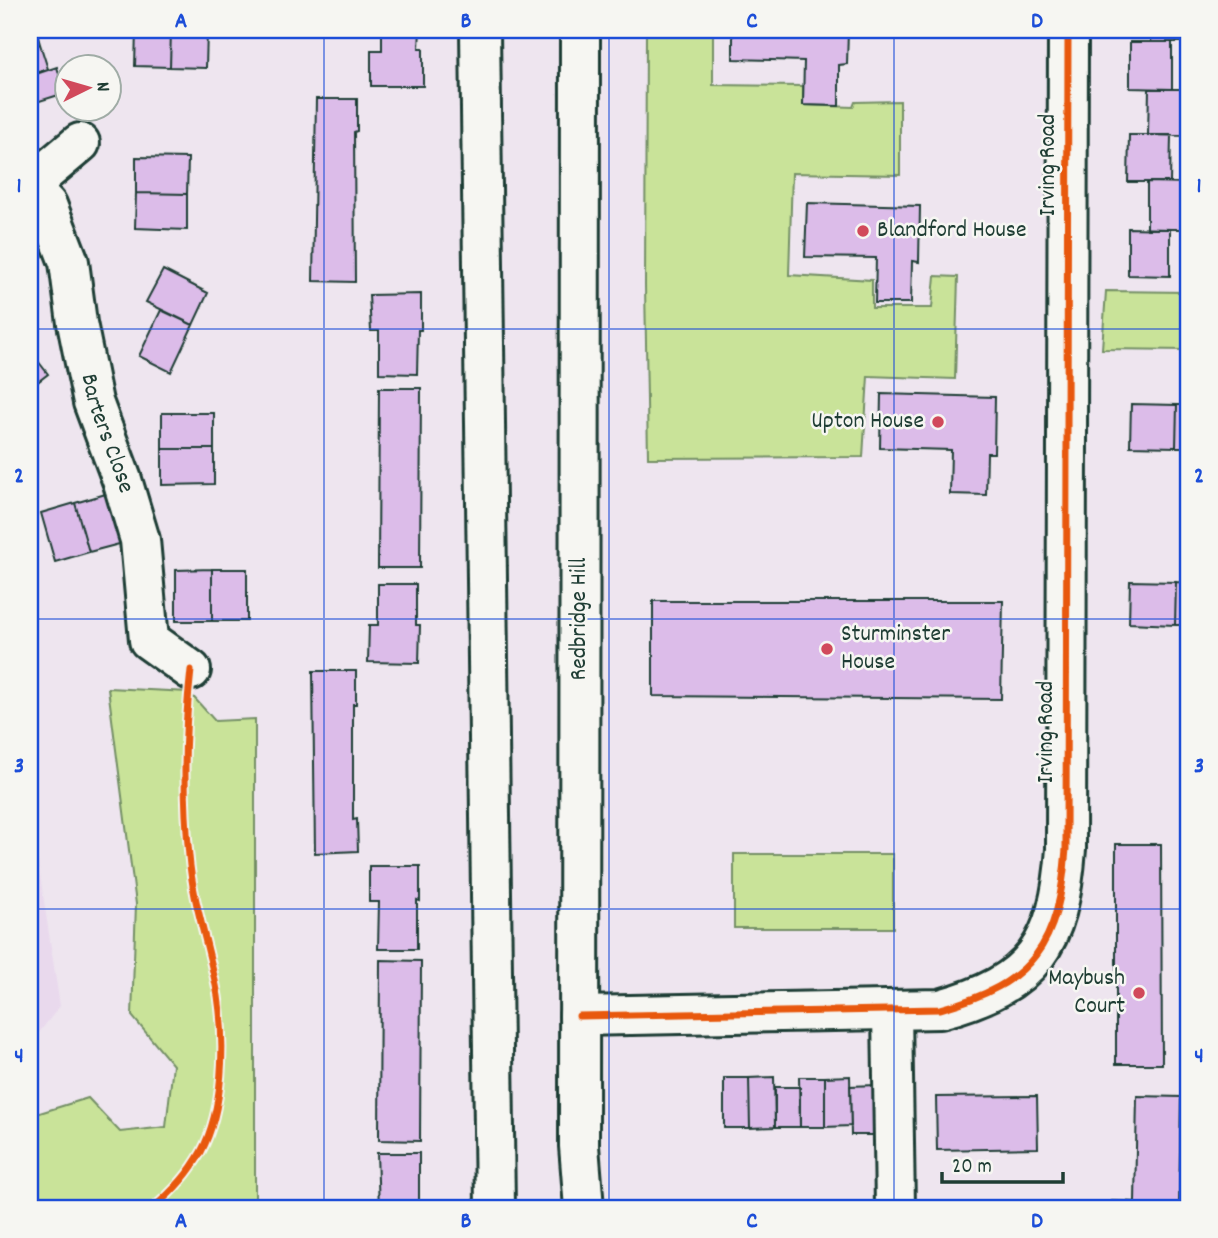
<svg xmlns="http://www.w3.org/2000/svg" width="1218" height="1238" font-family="Dekko,sans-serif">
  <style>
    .built { fill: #e9d9ed }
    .green { fill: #c9e399; stroke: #749066; stroke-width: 2 }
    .building { fill: #dcbce9; stroke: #1f3d34; stroke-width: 2 }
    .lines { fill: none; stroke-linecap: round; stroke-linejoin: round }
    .minor-casing { stroke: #1f3d34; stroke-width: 44 }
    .minor { stroke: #f6f6f2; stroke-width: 38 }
    .cycleway-casing { stroke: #f6f6f2; stroke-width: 11 }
    .cycleway { stroke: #e8590c; stroke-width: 7 }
    .grid { fill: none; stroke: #1d4ed8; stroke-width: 2; stroke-opacity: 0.55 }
    .poi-dot { fill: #d1495b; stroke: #f6f6f2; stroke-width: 2.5 }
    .labels { text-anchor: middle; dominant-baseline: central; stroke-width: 5; stroke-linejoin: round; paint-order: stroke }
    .street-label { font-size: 24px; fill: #1f3d34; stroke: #f6f6f2 }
    .poi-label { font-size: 24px; fill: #1f3d34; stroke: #f6f6f2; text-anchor: start }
    .neatline { fill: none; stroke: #1d4ed8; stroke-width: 2.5 }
    .grid-label { font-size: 23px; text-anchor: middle; font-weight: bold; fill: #1d4ed8 }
  </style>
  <rect width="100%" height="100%" fill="#eee5ef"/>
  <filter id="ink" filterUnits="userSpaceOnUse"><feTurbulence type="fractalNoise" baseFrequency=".0143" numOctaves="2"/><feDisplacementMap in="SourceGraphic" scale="14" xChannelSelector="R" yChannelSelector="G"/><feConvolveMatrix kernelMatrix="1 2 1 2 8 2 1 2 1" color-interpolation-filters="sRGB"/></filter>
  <g filter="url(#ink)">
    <path class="built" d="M 30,810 L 60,1006 L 30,1044 Z"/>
    <path class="green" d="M 646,30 L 713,30 L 713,85 L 803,86 L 803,105 L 853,107 L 855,102 L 900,101 L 900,175 L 792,173 L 789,275 L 872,280 L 872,308 L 932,308 L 935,276 L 958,277 L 955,379 L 868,376 L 863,457 L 648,458 L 645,285 Z
      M 1106,291 L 1188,292 L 1188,350 L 1102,349 Z
      M 108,688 L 189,692 L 215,721 L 255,719 L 255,1208 L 30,1208 L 30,1116 L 88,1098 L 120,1132 L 166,1127 L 173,1065 L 132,1016 L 136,904 Z
      M 734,854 L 893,854 L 893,928 L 734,928 Z"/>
    <path class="building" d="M 30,30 L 36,30 L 40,44 L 30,47 Z
      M 136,30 L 171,30 L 170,67 L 135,66 Z
      M 171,30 L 207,30 L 206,68 L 170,67 Z
      M 382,30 L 420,30 L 419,48 L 423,48 L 423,86 L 371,86 L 371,50 L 382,50 Z
      M 733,30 L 848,30 L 847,64 L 839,65 L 839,106 L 803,105 L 804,61 L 733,59 Z
      M 1151,30 L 1188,30 L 1188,42 L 1151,42 Z
      M 1130,42 L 1172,42 L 1172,89 L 1130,88 Z
      M 40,44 L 48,69 L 30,75 L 30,47 Z
      M 57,67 L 65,93 L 30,104 L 30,76 Z
      M 1149,89 L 1188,89 L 1188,136 L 1148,135 Z
      M 316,99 L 357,99 L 357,131 L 354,132 L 355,282 L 313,281 Z
      M 1129,135 L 1171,135 L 1170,182 L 1128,182 Z
      M 136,157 L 188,158 L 187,194 L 136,193 Z
      M 1147,182 L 1188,183 L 1188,229 L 1147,229 Z
      M 136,193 L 187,194 L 187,230 L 135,228 Z
      M 807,203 L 920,206 L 919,262 L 912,261 L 911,303 L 875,303 L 876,258 L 805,257 Z
      M 1128,228 L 1170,229 L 1170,276 L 1128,275 Z
      M 163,270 L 208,293 L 193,325 L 146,302 Z
      M 421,294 L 421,330 L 418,330 L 417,374 L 379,373 L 379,331 L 371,331 L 369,295 Z
      M 161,310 L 193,325 L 171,372 L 139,356 Z
      M 31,352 L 48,374 L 30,388 L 30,353 Z
      M 379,388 L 421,388 L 420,568 L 378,568 Z
      M 881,394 L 995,397 L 994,453 L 987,453 L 986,495 L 950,494 L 951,450 L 880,448 Z
      M 1131,404 L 1177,405 L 1176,447 L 1130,446 Z
      M 1177,405 L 1188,405 L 1188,447 L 1176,447 Z
      M 162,413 L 214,413 L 214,449 L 162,449 Z
      M 162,449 L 214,449 L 214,484 L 162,485 Z
      M 109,493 L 123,543 L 89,552 L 75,503 Z
      M 75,503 L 89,552 L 55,562 L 41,513 Z
      M 212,569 L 247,569 L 247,621 L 212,621 Z
      M 212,569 L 212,621 L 176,621 L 176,570 Z
      M 1130,581 L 1176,582 L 1175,625 L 1129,623 Z
      M 1176,582 L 1188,583 L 1188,625 L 1175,625 Z
      M 378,584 L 416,584 L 416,625 L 420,625 L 419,663 L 368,662 L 369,625 L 378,625 Z
      M 653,601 L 1003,601 L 1001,699 L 653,696 Z
      M 313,671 L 356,671 L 356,704 L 353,704 L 353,820 L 357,819 L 358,851 L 315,853 Z
      M 1116,844 L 1161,844 L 1162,1064 L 1116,1064 Z
      M 369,866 L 420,866 L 420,901 L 417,900 L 417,949 L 378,949 L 379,902 L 369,902 Z
      M 380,960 L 421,961 L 420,1141 L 379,1140 Z
      M 850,1076 L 851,1126 L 825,1127 L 825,1077 Z
      M 774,1077 L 775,1127 L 750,1128 L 749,1078 Z
      M 799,1077 L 825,1077 L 825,1127 L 800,1127 Z
      M 724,1078 L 749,1078 L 750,1128 L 724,1128 Z
      M 876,1085 L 876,1135 L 851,1135 L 850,1086 Z
      M 775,1087 L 800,1087 L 800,1127 L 775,1127 Z
      M 1037,1096 L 1038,1148 L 937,1150 L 936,1097 Z
      M 1137,1096 L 1181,1097 L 1179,1205 L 1158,1204 L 1158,1208 L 1111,1208 L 1112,1201 L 1135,1202 Z
      M 377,1153 L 419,1153 L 419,1208 L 379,1208 Z"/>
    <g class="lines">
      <g class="minor-casing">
        <g id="minor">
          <path d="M 480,30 L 495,1208"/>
          <path d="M 580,30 L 579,1146 L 584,1208"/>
          <path d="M 30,185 L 80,143"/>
          <path id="s1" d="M 30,187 L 47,205 L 69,262 L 77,323 L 93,402 L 122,480 L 140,540 L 149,640 L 191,670"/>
          <path d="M 892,1011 L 895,1208"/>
          <path d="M 579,1016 L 940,1009 C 1034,984 1059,944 1066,849 L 1068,30"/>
        </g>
      </g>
      <use href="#minor" class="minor"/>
      <g class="cycleway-casing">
        <path id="cycleway" d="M 579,1016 L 940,1009 C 1034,984 1059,944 1066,849 L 1068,30
          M 153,1208 C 171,1193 190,1172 201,1152 C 224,1109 225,1043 218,996 C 210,949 193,904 189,856 C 183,795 184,731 191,670"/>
      </g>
      <use href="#cycleway" class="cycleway"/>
    </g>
  </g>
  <path class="grid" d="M 324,30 L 324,1208M 609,30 L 609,1208M 894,30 L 894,1208M 30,329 L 1188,329M 30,619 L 1188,619M 30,909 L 1188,909"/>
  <g class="poi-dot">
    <circle cx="863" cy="231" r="7"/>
    <circle cx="938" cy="422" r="7"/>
    <circle cx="827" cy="649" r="7"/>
    <circle cx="1139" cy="993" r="7"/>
  </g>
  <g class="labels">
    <g class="street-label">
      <text transform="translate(1049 165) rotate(-90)">Irving Road</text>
      <text stroke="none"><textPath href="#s1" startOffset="262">Barters Close</textPath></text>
      <text transform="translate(580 619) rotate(-90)">Redbridge Hill</text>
      <text transform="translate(1047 732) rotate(-90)">Irving Road</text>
    </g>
    <g class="poi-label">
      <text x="877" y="231">Blandford House</text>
      <text x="924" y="422" text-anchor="end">Upton House</text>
      <text x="841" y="635">Sturminster<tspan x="841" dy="28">House</tspan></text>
      <text x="1125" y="979" text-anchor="end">Maybush<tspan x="1125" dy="28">Court</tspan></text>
    </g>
  </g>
  <rect width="1218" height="1238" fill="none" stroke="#f6f6f2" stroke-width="77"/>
  <g transform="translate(88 88) rotate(85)"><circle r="33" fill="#f6f6f2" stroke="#a0aca6" stroke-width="2"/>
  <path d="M0-5L12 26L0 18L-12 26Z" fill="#d1495b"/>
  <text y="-10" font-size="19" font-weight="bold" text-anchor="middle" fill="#1f3d34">N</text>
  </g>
  <path d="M942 1172v10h121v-10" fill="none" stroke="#1f3d34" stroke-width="3.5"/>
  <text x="952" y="1172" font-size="21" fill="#1f3d34" stroke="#f6f6f2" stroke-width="5" paint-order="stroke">20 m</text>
  <rect x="38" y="38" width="1142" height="1162" class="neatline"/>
  <g class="grid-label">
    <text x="181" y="27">A</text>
    <text x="466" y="27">B</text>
    <text x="752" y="27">C</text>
    <text x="1037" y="27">D</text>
    <text x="19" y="192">1</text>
    <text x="1199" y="192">1</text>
    <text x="19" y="482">2</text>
    <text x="1199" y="482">2</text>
    <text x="19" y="772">3</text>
    <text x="1199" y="772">3</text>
    <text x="19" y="1062">4</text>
    <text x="1199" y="1062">4</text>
    <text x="181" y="1227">A</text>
    <text x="466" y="1227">B</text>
    <text x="752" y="1227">C</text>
    <text x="1037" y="1227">D</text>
  </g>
</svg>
